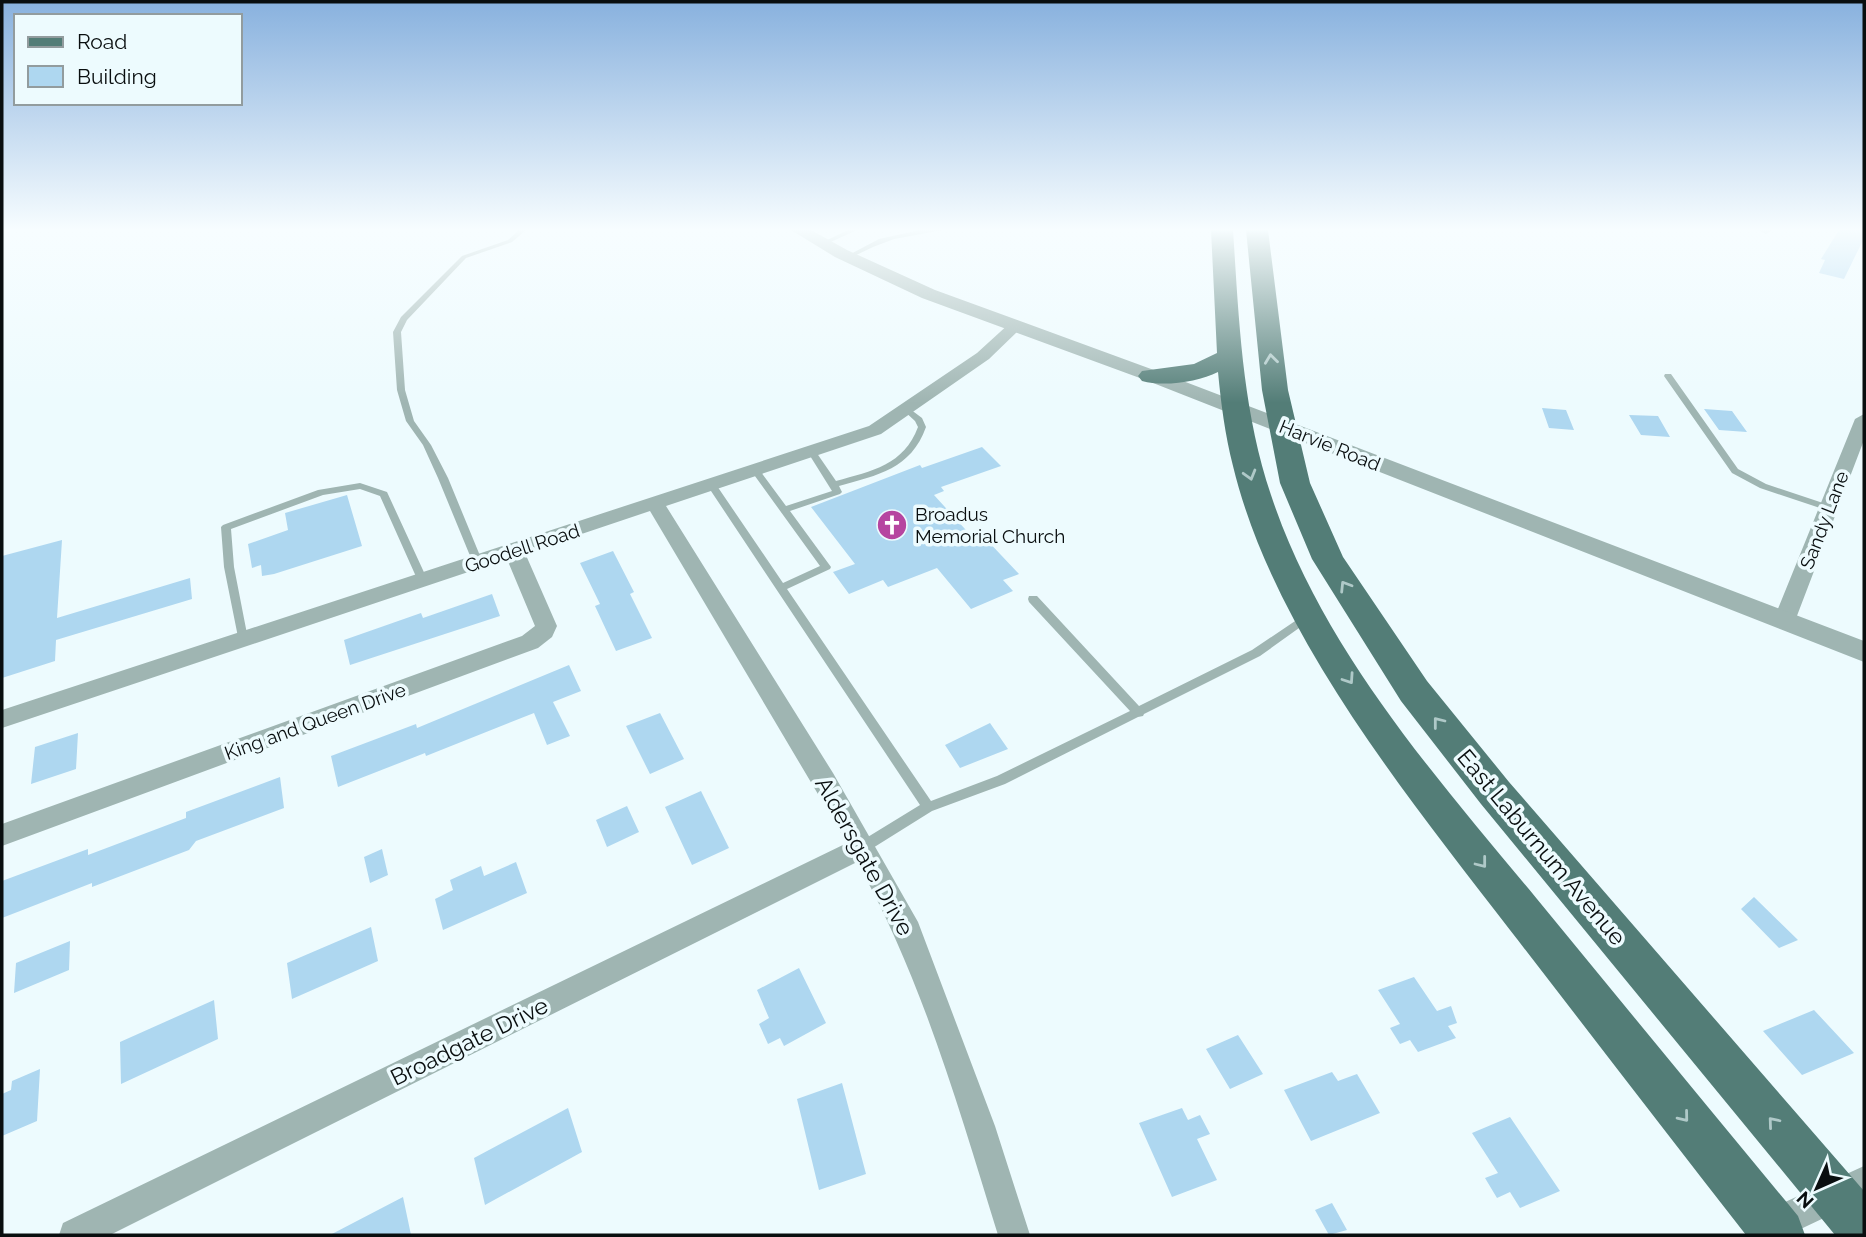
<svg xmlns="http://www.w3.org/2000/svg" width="1866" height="1237" font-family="Raleway,sans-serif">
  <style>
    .building { fill: #aed7f0 }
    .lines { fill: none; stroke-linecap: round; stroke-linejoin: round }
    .service { fill: #9fb5b2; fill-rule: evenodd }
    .minor { fill: #9fb5b2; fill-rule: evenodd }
    .tertiary { fill: #9fb5b2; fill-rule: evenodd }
    .primary { fill: #537d77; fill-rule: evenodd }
    .oneway { stroke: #afc9c8 }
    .labels { text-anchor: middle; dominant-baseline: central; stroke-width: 7; stroke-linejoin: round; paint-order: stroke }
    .street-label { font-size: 19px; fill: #090e0f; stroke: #edfbfe }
    .poi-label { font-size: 19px; fill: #090e0f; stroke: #edfbfe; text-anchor: start }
    .near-street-label { font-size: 23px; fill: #090e0f; stroke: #edfbfe }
  </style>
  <rect width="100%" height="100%" fill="#edfbfe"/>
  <path class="building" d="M 1839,230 L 1864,230 L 1864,238 L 1844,279 L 1819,273 L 1825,260 L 1821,259 Z
    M 1542,408 L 1566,410 L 1574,430 L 1549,428 Z
    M 1704,409 L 1732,411 L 1747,432 L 1719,430 Z
    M 1629,415 L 1658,416 L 1670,437 L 1641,435 Z
    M 982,447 L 1001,466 L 941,487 L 944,491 L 934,495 L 975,540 L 984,537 L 1019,574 L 1003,580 L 1013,591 L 971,609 L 937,568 L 888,587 L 883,580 L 849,594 L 833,572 L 855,564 L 811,507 L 920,465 L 922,468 Z
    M 347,495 L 362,546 L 274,574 L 262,576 L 261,565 L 252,568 L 248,544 L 288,530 L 285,513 Z
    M 62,540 L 57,618 L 190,578 L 192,599 L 56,640 L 55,661 L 2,678 L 2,556 Z
    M 613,551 L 634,592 L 630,594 L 652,638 L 616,651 L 595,606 L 600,604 L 580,563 Z
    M 492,594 L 500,616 L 350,665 L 344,640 L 421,613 L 423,618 Z
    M 569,665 L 581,691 L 553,702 L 570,736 L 547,745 L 534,713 L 426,756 L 425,753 L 338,787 L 331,756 L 416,724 L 417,728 Z
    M 660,713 L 684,759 L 650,774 L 626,726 Z
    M 990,723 L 1008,749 L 960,768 L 945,745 Z
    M 78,733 L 76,769 L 31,784 L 35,747 Z
    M 280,777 L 284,808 L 196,841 L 189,850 L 92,887 L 92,883 L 2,918 L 2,881 L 88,849 L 88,855 L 186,818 L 186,812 Z
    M 701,791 L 729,848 L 692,865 L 665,807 Z
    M 627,806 L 639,832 L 607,847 L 596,820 Z
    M 382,849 L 388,875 L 370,883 L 364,857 Z
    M 516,862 L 527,893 L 443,930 L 435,899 L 453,890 L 450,880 L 481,866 L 484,876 Z
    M 1754,897 L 1798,940 L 1779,948 L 1741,909 Z
    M 371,927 L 378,961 L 292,999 L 287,963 Z
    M 70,941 L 69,970 L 14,993 L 16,963 Z
    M 799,968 L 826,1023 L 784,1046 L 780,1038 L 768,1044 L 759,1024 L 769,1018 L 757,990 Z
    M 1414,977 L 1437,1011 L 1451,1006 L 1457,1023 L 1448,1026 L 1456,1038 L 1418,1052 L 1410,1040 L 1400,1044 L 1390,1028 L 1400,1024 L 1378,990 Z
    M 214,1000 L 218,1039 L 121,1084 L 120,1042 Z
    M 1814,1010 L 1854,1053 L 1802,1075 L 1763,1031 Z
    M 1238,1035 L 1263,1074 L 1230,1089 L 1206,1049 Z
    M 40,1069 L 37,1121 L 2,1136 L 2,1094 L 11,1090 L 12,1081 Z
    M 1332,1072 L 1338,1081 L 1357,1074 L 1380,1113 L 1311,1141 L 1284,1090 Z
    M 842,1083 L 866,1174 L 819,1190 L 797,1099 Z
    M 568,1108 L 582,1152 L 485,1205 L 474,1158 Z
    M 1182,1108 L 1188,1120 L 1200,1115 L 1210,1134 L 1197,1139 L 1217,1180 L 1172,1197 L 1139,1123 Z
    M 1510,1117 L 1560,1191 L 1520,1208 L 1510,1192 L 1497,1198 L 1485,1178 L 1498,1173 L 1472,1133 Z
    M 403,1197 L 411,1235 L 330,1235 Z
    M 1332,1203 L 1347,1230 L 1329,1235 L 1315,1210 Z"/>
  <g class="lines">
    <path class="service" d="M 519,230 L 526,230 L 512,242 L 466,258 L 407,320 L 401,332 L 405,390 L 414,421 L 431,445 L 448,478 L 483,563 L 478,566 L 473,563 L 438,478 L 423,445 L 406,421 L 397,390 L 393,332 L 401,317 L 462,256 L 508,240 Z
      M 848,230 L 857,230 L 824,245 L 819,244 Z
      M 920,230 L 943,230 L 894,239 L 873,247 L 850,258 L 845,257 L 879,239 Z
      M 1665,374 L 1671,374 L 1738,469 L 1766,484 L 1832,506 L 1834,508 L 1832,510 L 1826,510 L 1760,488 L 1732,473 L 1664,376 Z
      M 906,406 L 922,418 L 926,427 C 911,469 878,475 839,486 L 842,492 L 840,494 L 790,511 L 831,567 L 830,569 L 787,589 L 931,801 L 997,776 L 1130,711 L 1029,602 L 1028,599 L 1029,596 L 1037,596 L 1139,706 L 1252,650 L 1304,615 L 1308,614 L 1313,618 L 1260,656 L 1144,714 L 1143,716 L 1138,717 L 1005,784 L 932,811 L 868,851 L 863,853 L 858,851 L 857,847 L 858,843 L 920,805 L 707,485 L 709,483 L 715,483 L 783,583 L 820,566 L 752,472 L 750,470 L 752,468 L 758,468 L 786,506 L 832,491 L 807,451 L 808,449 L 814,449 L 836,481 C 872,471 904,465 918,427 L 915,421 L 902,409 Z
      M 360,483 L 387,492 L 428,581 L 427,583 L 419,583 L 418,581 L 380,496 L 360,489 L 323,495 L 231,529 L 234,567 L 248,639 L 243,643 L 239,642 L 224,567 L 221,527 L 223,525 L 318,490 Z"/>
    <path class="minor" d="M 1758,230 L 1773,230 L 1766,234 Z
      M 1016,320 L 1024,325 L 1021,328 L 989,359 L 881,434 L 666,506 L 833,773 L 918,922 L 995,1126 L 1030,1235 L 998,1235 C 959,1109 922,978 857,862 L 110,1235 L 59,1235 L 63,1223 L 847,843 L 650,511 L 525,553 L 557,626 L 552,637 L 538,648 L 2,846 L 2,824 L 522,636 L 535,626 L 507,559 L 2,728 L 2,710 L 869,426 L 977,353 L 1011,322 Z
      M 1864,414 L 1864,440 L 1795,621 L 1791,626 L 1784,629 L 1777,626 L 1773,621 L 1855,419 Z
      M 1864,1166 L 1864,1199 L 1788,1235 L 1758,1235 L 1755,1226 L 1759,1214 Z"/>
    <path class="tertiary" d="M 791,230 L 811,230 L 847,250 L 935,290 L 1162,373 L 1864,641 L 1864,662 L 1148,381 L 922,298 L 835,257 Z"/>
    <path class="primary" d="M 1211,230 L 1233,230 C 1239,320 1242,409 1271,495 C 1322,649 1436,777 1537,899 C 1624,1005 1711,1111 1798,1216 L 1805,1235 L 1746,1235 C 1667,1134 1589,1032 1510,930 C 1407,796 1273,632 1233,466 C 1225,435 1221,403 1218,372 C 1198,382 1164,387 1142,381 L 1138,376 L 1142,371 L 1194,364 L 1217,353 Z
      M 1246,230 L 1268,230 L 1288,390 L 1310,483 L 1343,557 L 1427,681 L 1509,782 L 1864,1191 L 1864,1235 L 1835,1235 L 1481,804 L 1401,701 L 1312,559 L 1280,483 L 1262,390 Z"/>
  </g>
  <defs><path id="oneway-chevron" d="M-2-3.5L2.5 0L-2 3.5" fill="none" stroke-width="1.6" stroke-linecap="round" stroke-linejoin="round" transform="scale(1.75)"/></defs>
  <g class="oneway">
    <use href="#oneway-chevron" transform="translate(1271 359) rotate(-97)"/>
    <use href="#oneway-chevron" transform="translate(1250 475) rotate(74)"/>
    <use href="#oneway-chevron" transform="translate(1345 586) rotate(-122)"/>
    <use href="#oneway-chevron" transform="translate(1349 679) rotate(56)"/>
    <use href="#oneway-chevron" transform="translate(1438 722) rotate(-128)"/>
    <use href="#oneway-chevron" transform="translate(1482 863) rotate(52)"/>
    <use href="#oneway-chevron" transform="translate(1684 1117) rotate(51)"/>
    <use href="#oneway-chevron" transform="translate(1773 1122) rotate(-130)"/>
  </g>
  <linearGradient id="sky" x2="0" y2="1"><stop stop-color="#88b1de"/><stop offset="0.57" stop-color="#f7fdff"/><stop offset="1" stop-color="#f7fdff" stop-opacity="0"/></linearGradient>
  <rect width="1866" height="403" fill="url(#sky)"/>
  <defs>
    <g id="church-disc" transform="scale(1.575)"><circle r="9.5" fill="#b645a0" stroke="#edfbfe"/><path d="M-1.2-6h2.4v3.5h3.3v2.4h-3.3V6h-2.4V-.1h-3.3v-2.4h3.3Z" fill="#fff"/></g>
  </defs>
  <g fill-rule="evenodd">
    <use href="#church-disc" x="892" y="525"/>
  </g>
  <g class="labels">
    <g class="street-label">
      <text transform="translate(1330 445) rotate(22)">Harvie Road</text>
      <text transform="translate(1824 520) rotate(-69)">Sandy Lane</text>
      <text transform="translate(522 548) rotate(-18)">Goodell Road</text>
      <text transform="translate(315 721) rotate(-20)">King and Queen Drive</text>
    </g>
    <g class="poi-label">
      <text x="915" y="514">Broadus<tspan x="915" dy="22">Memorial Church</tspan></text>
    </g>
    <g class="near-street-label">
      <text transform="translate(1542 847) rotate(50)">East Laburnum Avenue</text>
      <text transform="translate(865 856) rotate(61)">Aldersgate Drive</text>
      <text transform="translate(469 1041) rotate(-26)">Broadgate Drive</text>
    </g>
  </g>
  <rect width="1866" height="1237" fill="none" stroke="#090e0f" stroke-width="7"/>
  <rect x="14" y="14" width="228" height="91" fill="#edfbfe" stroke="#929c9e" stroke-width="2"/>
  <rect x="28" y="37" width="35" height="10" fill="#537d77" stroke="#929c9e" stroke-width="2"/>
  <text x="77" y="49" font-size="21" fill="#090e0f">Road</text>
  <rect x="28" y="66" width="35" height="21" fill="#aed7f0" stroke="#929c9e" stroke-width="2"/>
  <text x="77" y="84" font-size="21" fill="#090e0f">Building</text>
  <g transform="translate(1817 1188) rotate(225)" stroke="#edfbfe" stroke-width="5" paint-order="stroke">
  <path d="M0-5L12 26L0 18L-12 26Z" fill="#090e0f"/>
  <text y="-10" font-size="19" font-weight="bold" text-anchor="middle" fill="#090e0f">N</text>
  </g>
</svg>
